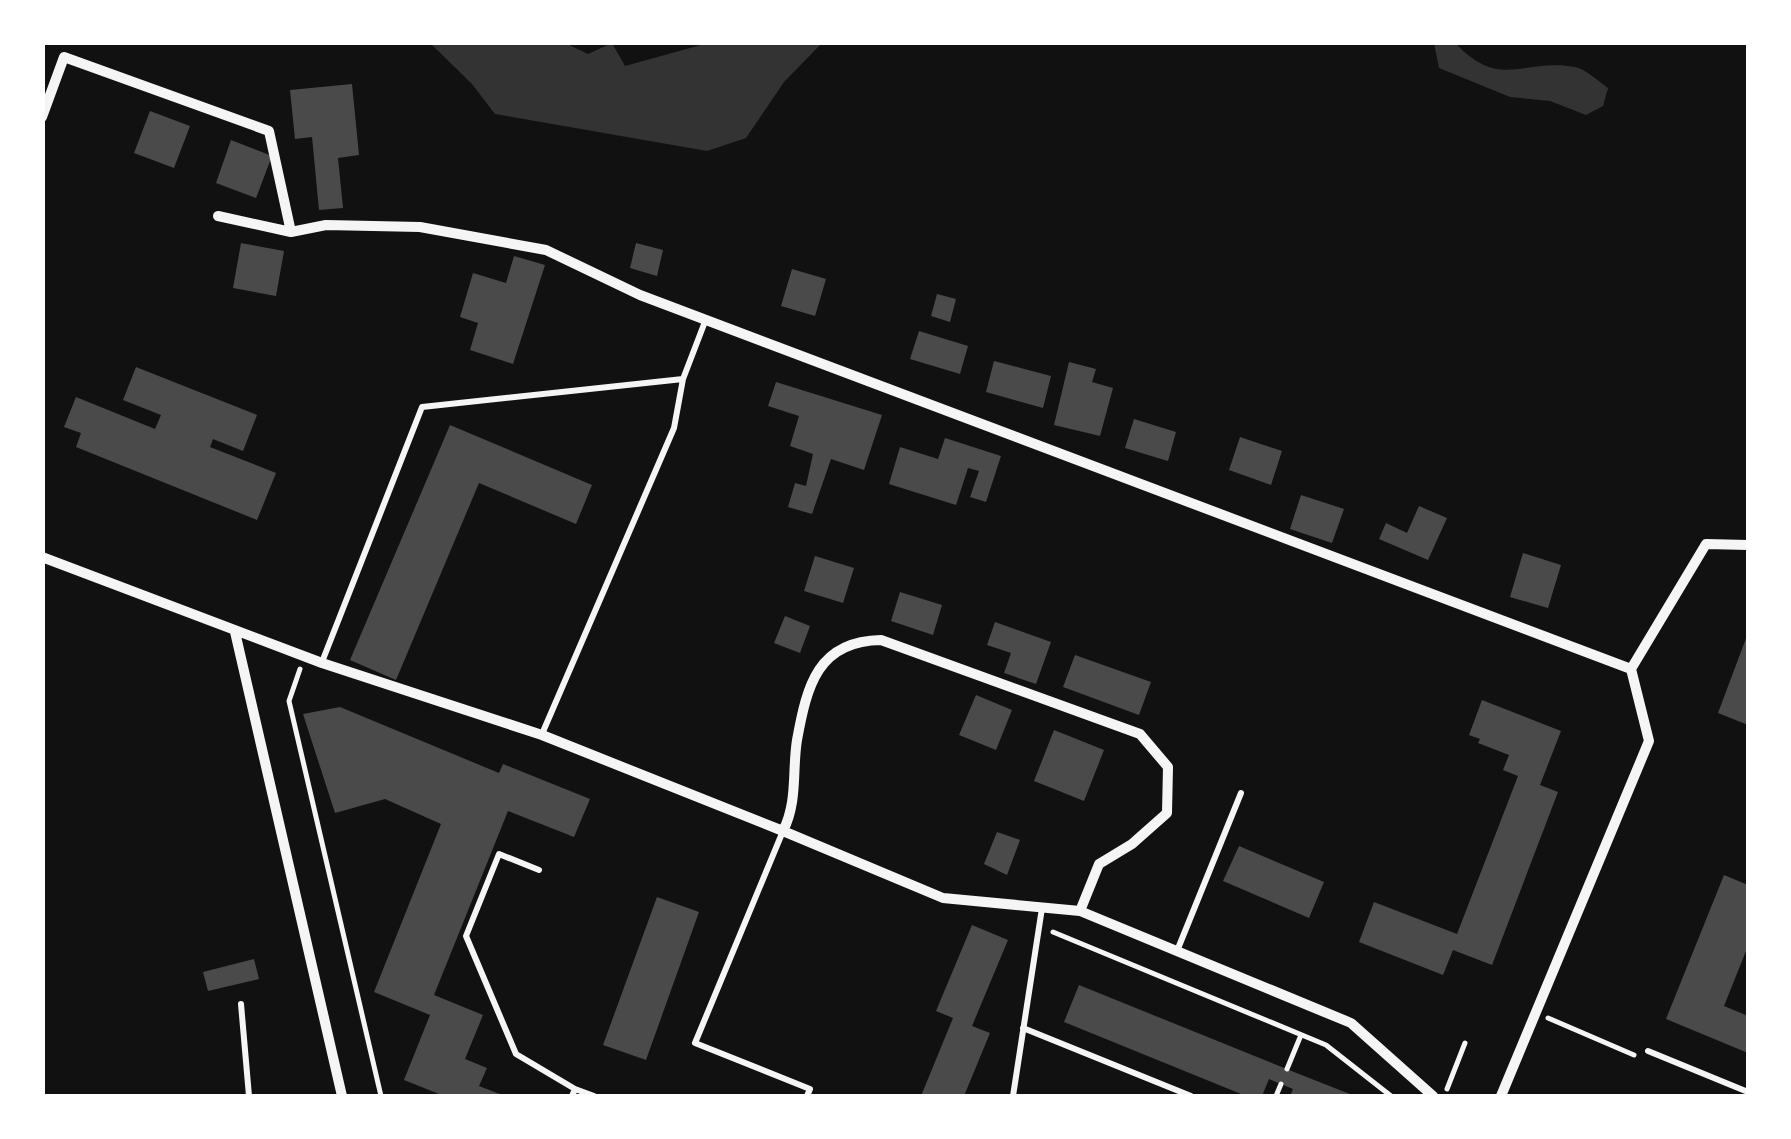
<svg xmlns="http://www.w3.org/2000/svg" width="1791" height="1139" font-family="Roboto,sans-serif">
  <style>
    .water { fill: #333 }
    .building { fill: #4a4a4a }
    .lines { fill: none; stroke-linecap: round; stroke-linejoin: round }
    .path { stroke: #f5f5f5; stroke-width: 5 }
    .service { stroke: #f5f5f5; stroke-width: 6 }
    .minor { stroke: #f5f5f5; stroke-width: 10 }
  </style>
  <rect width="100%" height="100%" fill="#111"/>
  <path class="water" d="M 430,43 L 565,43 L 588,54 L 612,43 L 625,66 L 708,43 L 822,43 L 784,82 L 746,138 L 707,151 L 495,114 L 472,84 Z
    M 1434,43 L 1455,43 C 1501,91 1522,58 1575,67 C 1586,69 1599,82 1608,88 L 1603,106 L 1586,115 L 1550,101 L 1510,97 L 1439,68 Z"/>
  <path class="building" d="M 352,84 L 359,155 L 338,158 L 343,208 L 319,210 L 312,137 L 295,139 L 290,90 Z
    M 150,111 L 190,126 L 174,168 L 134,153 Z
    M 231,140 L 272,156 L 256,198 L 216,183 Z
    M 241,243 L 284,251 L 276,296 L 233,288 Z
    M 636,243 L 663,250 L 657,276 L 630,268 Z
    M 514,256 L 545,265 L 513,364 L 470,350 L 478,323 L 460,317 L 473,273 L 506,283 Z
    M 792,269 L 826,279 L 815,316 L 781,306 Z
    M 937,294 L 956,299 L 950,322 L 931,316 Z
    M 919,331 L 968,346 L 960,374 L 910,359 Z
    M 994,361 L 1051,376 L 1043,408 L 986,392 Z
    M 1069,362 L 1096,369 L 1092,382 L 1113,388 L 1100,436 L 1054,425 Z
    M 136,367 L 257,415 L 243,451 L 213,439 L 210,447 L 276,473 L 257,520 L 76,447 L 81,433 L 64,427 L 76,397 L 155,429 L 161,415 L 123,400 Z
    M 776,382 L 882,415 L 864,470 L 831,459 L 812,514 L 788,507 L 795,483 L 806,486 L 813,454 L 790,446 L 799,416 L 768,406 Z
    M 1134,419 L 1176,432 L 1168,461 L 1125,448 Z
    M 450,425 L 592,485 L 576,524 L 479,483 L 396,680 L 350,660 Z
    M 1240,437 L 1282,451 L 1271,485 L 1229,470 Z
    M 945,438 L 1001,456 L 986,502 L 970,497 L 979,471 L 968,468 L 956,505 L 889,484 L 900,447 L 938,459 Z
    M 1301,495 L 1344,509 L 1332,543 L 1290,529 Z
    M 1419,506 L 1447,518 L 1428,560 L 1379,539 L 1386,523 L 1407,533 Z
    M 1523,553 L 1561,565 L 1548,608 L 1510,597 Z
    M 815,556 L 854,568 L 843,603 L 804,591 Z
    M 900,592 L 942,605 L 933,635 L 891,621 Z
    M 785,616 L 810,626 L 800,653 L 774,643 Z
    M 995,622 L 1051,642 L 1036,684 L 1004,673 L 1011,653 L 987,645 Z
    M 1748,633 L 1748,725 L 1718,713 Z
    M 1075,655 L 1151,682 L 1139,715 L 1063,687 Z
    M 976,695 L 1012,710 L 996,750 L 959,735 Z
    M 1482,700 L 1561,731 L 1540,785 L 1558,792 L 1492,965 L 1453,950 L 1443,975 L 1359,942 L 1374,902 L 1457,934 L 1518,776 L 1503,770 L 1509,755 L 1478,743 L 1480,739 L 1469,735 Z
    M 340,707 L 499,773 L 503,764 L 590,799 L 574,837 L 508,811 L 434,995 L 483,1015 L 465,1059 L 487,1068 L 479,1086 L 505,1096 L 444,1096 L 404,1080 L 430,1015 L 374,992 L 441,824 L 385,799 L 335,813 L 303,714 Z
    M 1054,730 L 1104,750 L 1084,801 L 1034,781 Z
    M 997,832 L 1020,840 L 1007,875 L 984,864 Z
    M 1239,846 L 1324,882 L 1309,918 L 1223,881 Z
    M 1724,875 L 1748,885 L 1748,946 L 1724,1006 L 1748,1016 L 1748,1053 L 1666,1019 Z
    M 657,897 L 699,912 L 646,1060 L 603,1045 Z
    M 972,925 L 1008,940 L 972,1026 L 990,1033 L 964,1096 L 921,1096 L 953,1018 L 936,1011 Z
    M 254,959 L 259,979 L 208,991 L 203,972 Z
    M 1079,985 L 1299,1074 L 1355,1096 L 1290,1096 L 1293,1089 L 1269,1079 L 1262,1096 L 1246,1096 L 1064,1022 Z"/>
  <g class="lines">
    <path class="path" d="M 300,669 L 289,701 L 381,1096
      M 1053,932 L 1326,1045 L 1391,1096
      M 1548,1018 L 1634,1055
      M 1287,1069 L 1301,1035
      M 1447,1089 L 1465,1043
      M 1276,1096 L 1281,1084"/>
    <path class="service" d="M 322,662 L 422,407 L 683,379 L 706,319
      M 542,734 L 674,428 L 683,379
      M 783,831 L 695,1043 L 810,1089 L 807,1096
      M 539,870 L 499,854 L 466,936 L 516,1054 L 575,1089 L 572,1096
      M 1177,951 L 1241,793
      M 241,1004 L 249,1096
      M 1023,1028 L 1191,1096
      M 1648,1051 L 1748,1092
      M 575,1089 L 594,1096
      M 1013,1096 L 1042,908"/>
    <path class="minor" d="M 42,117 L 64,57 L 269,131 L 291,232
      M 218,216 L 291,232 L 326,225 L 420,227 L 546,250 L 640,295 L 1631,669
      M 42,557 L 322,663 L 542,735 L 783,831 L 943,898 L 1080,911 L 1351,1023 L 1433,1096
      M 235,632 L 342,1096
      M 1631,669 L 1706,544 L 1748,545
      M 783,831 C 798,801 792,771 797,740 C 807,685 818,641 881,640 L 1140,734 L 1168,767 L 1167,813 L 1132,844 L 1099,864 L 1080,911
      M 1501,1096 L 1649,741 L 1631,669"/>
  </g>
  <rect width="1791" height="1139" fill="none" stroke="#ffffff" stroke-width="90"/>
</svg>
